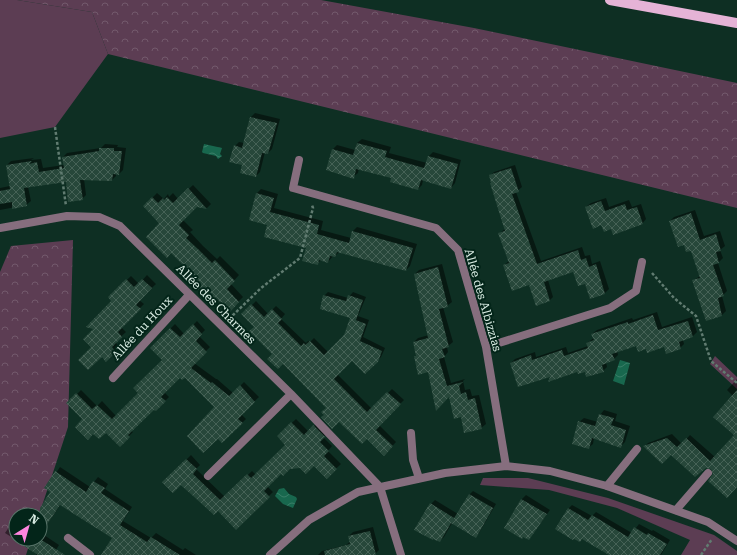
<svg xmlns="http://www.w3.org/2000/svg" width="737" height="555" font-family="'Roboto Serif',serif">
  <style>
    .green { fill: #5c3d53 }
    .forest { fill: url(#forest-crowns) }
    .water { fill: url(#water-waves) }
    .shadow { fill: #0007 }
    .building { fill: url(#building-cross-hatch) }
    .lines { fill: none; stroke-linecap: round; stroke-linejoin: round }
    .path { stroke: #617c71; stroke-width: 2.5; stroke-dasharray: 3 2; stroke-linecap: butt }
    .lane { stroke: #866e7e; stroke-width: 8 }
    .street { stroke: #866e7e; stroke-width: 8 }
    .primary { stroke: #e5b3d6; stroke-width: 10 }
    .labels { text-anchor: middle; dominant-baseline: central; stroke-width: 4; stroke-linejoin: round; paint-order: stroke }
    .street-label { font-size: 12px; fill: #d9ece3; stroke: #032519 }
  </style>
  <defs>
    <pattern id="forest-crowns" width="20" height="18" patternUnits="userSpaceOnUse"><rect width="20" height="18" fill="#5c3d53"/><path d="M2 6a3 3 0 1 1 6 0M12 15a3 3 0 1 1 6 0" fill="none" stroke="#73596c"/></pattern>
    <pattern id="water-waves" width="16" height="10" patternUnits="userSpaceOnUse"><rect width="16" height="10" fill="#18684e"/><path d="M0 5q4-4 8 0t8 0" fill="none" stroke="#397e67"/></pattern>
    <pattern id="building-cross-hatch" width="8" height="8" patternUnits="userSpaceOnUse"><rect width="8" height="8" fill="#27473a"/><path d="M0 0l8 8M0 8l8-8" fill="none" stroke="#466256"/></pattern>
  </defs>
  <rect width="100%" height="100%" fill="#0e2f23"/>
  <path class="green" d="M 0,0 L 17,0 L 92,12 L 108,54 L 55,127 L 0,138 Z
    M 715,356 L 737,377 L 737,389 L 710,364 Z
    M 483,478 L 528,478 L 608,498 L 714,535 L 737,551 L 737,555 L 681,555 L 690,540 L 617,508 L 549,490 L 480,485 Z"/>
  <path class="forest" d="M 17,0 L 321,0 L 474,28 L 737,83 L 737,208 L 108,54 L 92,12 Z
    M 73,240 L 68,427 L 39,515 L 16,515 L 16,539 L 31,539 L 26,555 L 0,555 L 0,272 L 11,246 Z"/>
  <path class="water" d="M 204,144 L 222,148 L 220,154 L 222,156 L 218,159 L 216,156 L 203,153 L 202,152 Z
    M 620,360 L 630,363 L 624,385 L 613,381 Z
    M 284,488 L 289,494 L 296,497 L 297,499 L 293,508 L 283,504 L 275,496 L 279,489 Z"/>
  <path class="shadow" d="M 255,113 L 280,119 L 272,149 L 268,153 L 265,152 L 260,172 L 256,176 L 243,165 L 235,146 L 239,142 L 244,143 L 251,117 Z
    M 362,139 L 391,147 L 389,153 L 427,163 L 429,156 L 433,152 L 461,160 L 455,183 L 451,188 L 423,180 L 422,185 L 418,189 L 392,178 L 359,168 L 358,173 L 353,177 L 333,149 L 337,145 L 355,150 L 357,143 Z
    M 105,144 L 118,145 L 117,147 L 126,148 L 123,170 L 119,174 L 116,174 L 116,176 L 112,180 L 84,179 L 86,195 L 82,199 L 66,181 L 28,187 L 31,201 L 26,205 L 0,210 L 0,188 L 10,186 L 7,165 L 11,161 L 34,158 L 31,160 L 41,159 L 43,168 L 64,165 L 63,157 L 67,153 L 101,148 Z
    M 515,165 L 522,187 L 516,192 L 541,261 L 582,247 L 585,256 L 590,255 L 592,264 L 600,261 L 609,289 L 605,293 L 590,298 L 585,283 L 574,271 L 548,280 L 553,297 L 549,301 L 504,265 L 509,261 L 500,233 L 506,228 L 490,176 L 494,172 Z
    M 193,185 L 211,204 L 207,208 L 196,206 L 183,220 L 193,230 L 190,232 L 203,246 L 217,259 L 220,256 L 239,275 L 231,284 L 243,297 L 230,310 L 198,278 L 160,223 L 144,206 L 157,193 L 164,199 L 168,194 L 169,197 L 173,193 L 178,199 Z
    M 261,189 L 278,194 L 274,208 L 323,221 L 321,230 L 351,238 L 353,231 L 357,227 L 417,244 L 410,266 L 406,270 L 339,252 L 335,256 L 333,256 L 328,262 L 321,260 L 317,264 L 307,247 L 268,224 L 250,219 L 257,193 Z
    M 606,198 L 609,207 L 629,200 L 632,207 L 641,204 L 646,219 L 642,224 L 612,228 L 602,224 L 586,207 L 591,203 Z
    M 695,210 L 704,236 L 720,231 L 725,246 L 720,250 L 723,258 L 718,263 L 727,291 L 722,296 L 726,311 L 722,315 L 706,320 L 693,281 L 700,276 L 692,250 L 684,244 L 670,221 L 674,217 Z
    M 442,264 L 452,302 L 447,306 L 443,307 L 453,342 L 447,347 L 448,352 L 444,357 L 451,383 L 465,379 L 463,381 L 465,390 L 470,389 L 472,396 L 479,395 L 486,424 L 481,428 L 461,416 L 449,396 L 415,357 L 417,354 L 414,342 L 418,338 L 429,335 L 415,274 L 419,270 Z
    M 147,275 L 156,284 L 139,300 L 144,304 L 121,327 L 126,332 L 115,342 L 120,347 L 106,360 L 93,347 L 95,329 L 113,301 L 109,297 L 131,276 L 139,284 Z
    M 328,292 L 348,298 L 353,292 L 366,297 L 358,316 L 369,320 L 363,337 L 385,348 L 381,357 L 365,373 L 352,360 L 337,374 L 372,409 L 392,389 L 404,400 L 379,425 L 396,442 L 384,455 L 367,438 L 339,421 L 325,415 L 327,408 L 273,354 L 255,327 L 243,314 L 256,301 L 268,314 L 276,306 L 285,314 L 281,319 L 306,343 L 308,341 L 310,342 L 314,338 L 328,352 L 345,335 L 351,317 L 324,296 Z
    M 657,312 L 662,327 L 692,317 L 697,332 L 693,336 L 683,340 L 684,344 L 680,348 L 664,346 L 646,348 L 636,344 L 617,351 L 618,355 L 614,359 L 606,362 L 607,367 L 603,371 L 578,371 L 552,375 L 511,363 L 515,359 L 535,352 L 536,357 L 566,347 L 568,353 L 588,346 L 587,343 L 594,338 L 592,334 L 597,330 L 632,318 L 633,320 Z
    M 197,321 L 205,330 L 199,336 L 210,347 L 194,363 L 216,379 L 217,379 L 233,393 L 244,382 L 259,397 L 241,414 L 246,419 L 242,423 L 216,407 L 184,377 L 180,377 L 165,393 L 169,397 L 156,410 L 154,408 L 131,431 L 133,432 L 120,445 L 106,431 L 84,419 L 68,403 L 81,390 L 97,406 L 102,401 L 116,416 L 139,393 L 163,360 L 151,348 L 175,324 L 184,334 Z
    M 737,379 L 737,423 L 733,396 L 727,390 Z
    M 604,410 L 617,414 L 615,421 L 630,426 L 625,442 L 621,446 L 594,438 L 593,444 L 588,448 L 579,422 L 584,418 L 598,422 L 600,415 Z
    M 296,419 L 309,432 L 318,422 L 328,432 L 323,437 L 332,446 L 328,451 L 341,464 L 327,477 L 314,464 L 289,468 L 281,472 L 267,486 L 273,492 L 236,528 L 218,510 L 181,484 L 164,482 L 191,455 L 200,465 L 196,469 L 225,497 L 252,471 L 256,475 L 287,445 L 278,436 Z
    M 672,434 L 682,444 L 690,435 L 715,457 L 737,434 L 737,486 L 714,475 L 712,468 L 645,446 L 648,443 Z
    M 60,467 L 90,487 L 98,477 L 108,484 L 105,489 L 132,507 L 123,521 L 151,538 L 156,533 L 183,550 L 185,548 L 196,555 L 108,555 L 113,537 L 61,504 L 41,533 L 59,545 L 56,550 L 64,555 L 36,555 L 37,553 L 5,533 L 16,517 L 16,539 L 40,539 L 40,515 L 37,515 L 52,492 L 46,488 Z
    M 473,491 L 496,504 L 479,533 L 476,536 L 452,523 L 444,537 L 440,541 L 431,504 L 435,500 L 458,514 L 469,495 Z
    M 526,495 L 550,510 L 529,539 L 505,527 L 522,499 Z
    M 572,505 L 592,516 L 596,512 L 632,533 L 639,524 L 652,531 L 653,530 L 670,540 L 661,555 L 624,555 L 568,509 Z
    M 373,527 L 379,550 L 375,554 L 318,555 L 322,551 L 346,545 L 351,541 L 349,536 L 353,532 Z"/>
  <path class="building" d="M 250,117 L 277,123 L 268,154 L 262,153 L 256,177 L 240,173 L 242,165 L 229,162 L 234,145 L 242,148 Z
    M 357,143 L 387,151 L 385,157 L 424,168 L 428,156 L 458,164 L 451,189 L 421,180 L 418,190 L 390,182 L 391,178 L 356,169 L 354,179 L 326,170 L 332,149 L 353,155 Z
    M 99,148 L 114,148 L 114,151 L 122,151 L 119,175 L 113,174 L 112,181 L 80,180 L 83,200 L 68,202 L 66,182 L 24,188 L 27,206 L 12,209 L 12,202 L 0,204 L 0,191 L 10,189 L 6,165 L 32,161 L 29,164 L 37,162 L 39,172 L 64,168 L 62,157 L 99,151 Z
    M 511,168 L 519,192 L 512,194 L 537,264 L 578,250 L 581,260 L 586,258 L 589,267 L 596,264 L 605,294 L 590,299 L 585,284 L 578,286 L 573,272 L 544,282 L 550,301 L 536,306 L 529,285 L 512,291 L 503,265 L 509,263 L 498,233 L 505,231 L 490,183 L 491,183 L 489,175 Z
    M 188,188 L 207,209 L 197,207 L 179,225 L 189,235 L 186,238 L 199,250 L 212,263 L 215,260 L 235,281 L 227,289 L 239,302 L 230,312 L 217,299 L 212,304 L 192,283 L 196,278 L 171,253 L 167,258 L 146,237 L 159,223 L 143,206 L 152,197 L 158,203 L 163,198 L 164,200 L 167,197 L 173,203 Z
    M 256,193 L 274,198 L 270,212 L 319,225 L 317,234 L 349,243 L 352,231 L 413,248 L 406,271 L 337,252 L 335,257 L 330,256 L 328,263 L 319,260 L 318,265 L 302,261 L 306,248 L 264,237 L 267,225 L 249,220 Z
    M 601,201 L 605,211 L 625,204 L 627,210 L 637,207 L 643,224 L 613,235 L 611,229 L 604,232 L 601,225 L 593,229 L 585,207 Z
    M 691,213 L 700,240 L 716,234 L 721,251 L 716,252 L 719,263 L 713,265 L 724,296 L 718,298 L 722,316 L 706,321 L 692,280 L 700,278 L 691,251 L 686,252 L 684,245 L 678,247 L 669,221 Z
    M 438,267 L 448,307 L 439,309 L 449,347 L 442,349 L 445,357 L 439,359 L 447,386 L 463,382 L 459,386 L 461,394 L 466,392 L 468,400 L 475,398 L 482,429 L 464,433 L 461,417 L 454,419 L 449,397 L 436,411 L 428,372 L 418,375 L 414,356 L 416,356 L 413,342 L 428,338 L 414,274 Z
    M 126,279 L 134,287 L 142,279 L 152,288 L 136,305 L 141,309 L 118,332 L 122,337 L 112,347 L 116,352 L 106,362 L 102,357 L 88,370 L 78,360 L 91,347 L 83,339 L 93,329 L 86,327 L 111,301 L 108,297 Z
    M 323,295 L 346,301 L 348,295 L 363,300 L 356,320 L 353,319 L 366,324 L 360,341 L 382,351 L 378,362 L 365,374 L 352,361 L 334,379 L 367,412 L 387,392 L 401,404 L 376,430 L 393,446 L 384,456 L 367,439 L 362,444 L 339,422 L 332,429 L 321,417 L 324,415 L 321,412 L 326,408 L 283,364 L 278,369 L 267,359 L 272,354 L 249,331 L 254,327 L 241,314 L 251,304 L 264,317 L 272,309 L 282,319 L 278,323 L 301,346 L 304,343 L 305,345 L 310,341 L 324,355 L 344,335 L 350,318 L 320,309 Z
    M 653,315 L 658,330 L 688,321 L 693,337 L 679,342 L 681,349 L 666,354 L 664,347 L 647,353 L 646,349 L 638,352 L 636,346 L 612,354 L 615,360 L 602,365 L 604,372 L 586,377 L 585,372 L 578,374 L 577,372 L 548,382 L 550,377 L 518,387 L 510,363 L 531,355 L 532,360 L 562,350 L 564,356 L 588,348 L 586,343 L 594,340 L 591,334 L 628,322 L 628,324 Z
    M 193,324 L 202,334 L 196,341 L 207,352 L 191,368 L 211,383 L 212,382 L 229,396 L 240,385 L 255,402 L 238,419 L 243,423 L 222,443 L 218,439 L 203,453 L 187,436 L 214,407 L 185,378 L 182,380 L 180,378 L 161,397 L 166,401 L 156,411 L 154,410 L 128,435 L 130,437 L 120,447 L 106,433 L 99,439 L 93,434 L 88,440 L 75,427 L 82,419 L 66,403 L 76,393 L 92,409 L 97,405 L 112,419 L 138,393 L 133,388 L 162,360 L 150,348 L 170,328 L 180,337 Z
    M 737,390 L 737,487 L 727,498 L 708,481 L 713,474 L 711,469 L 706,468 L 695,477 L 671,455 L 662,464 L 643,446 L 667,438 L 677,447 L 686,438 L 710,461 L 734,435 L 713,417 Z
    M 599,414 L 614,418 L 611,425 L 626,430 L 621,448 L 592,438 L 589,449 L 572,444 L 578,421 L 595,426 Z
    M 291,422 L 304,435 L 313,425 L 325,437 L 320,442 L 329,451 L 324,456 L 337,469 L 327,479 L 314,466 L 306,474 L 300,468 L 290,469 L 283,476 L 281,474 L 264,491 L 270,497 L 236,530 L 218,511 L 214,515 L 181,485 L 173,493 L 162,482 L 186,459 L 197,469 L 193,474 L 220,500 L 247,474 L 251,478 L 285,445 L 277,436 Z
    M 55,471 L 86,492 L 93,481 L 105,488 L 101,493 L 129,511 L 120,525 L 147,542 L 151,537 L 180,555 L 101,555 L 112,538 L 60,505 L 40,535 L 40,508 L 50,492 L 44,488 Z
    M 469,494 L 493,508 L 476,538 L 451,523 Z
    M 521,499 L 547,514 L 529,540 L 523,537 L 522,539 L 504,528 Z
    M 430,503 L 454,518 L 440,542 L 433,539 L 433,540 L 414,530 Z
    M 568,508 L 588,520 L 592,515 L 628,537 L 634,527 L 647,535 L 648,533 L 667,544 L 660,555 L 609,555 L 582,539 L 580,542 L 574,539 L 573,540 L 555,529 Z
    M 370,531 L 376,555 L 325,555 L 324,551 L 350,544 L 348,536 Z
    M 13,539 L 40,539 L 65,555 L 38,555 Z"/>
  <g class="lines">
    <path class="path" d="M 55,127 L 66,206
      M 652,273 L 674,298 L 696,316 L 711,361 L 737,383
      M 229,319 L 261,288 L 300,258 L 313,208 L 312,205
      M 701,555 L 712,539"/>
    <path class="lane" d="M 411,433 L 413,460 L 419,478
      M 607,486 L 637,449
      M 676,510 L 708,473"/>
    <path class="street" d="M 299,160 L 293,188 L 436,228 L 458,250 L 486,347 L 506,466
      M 0,228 L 67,216 L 99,217 L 120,226 L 291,394 L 380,487 L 401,555
      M 486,347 L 610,308 L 636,291 L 642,262
      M 113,378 L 189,295
      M 208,476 L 291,394
      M 68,538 L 90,555
      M 270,555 L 309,520 L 358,492 L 445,473 L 506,466 L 550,471 L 607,486 L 708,522 L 737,541"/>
    <path class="primary" d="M 610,0 L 737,23"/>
  </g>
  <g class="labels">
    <g class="street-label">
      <text transform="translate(483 300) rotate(74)">Allée des Albizzias</text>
      <text transform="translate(216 304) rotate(45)">Allée des Charmes</text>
      <text transform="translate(142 328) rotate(-47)">Allée du Houx</text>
    </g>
  </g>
  <g transform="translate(28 527) rotate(37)"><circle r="19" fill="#032519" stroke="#59756a"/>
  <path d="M0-3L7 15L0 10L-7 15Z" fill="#ff85df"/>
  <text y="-6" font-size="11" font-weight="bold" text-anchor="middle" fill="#d9ece3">N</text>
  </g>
</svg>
